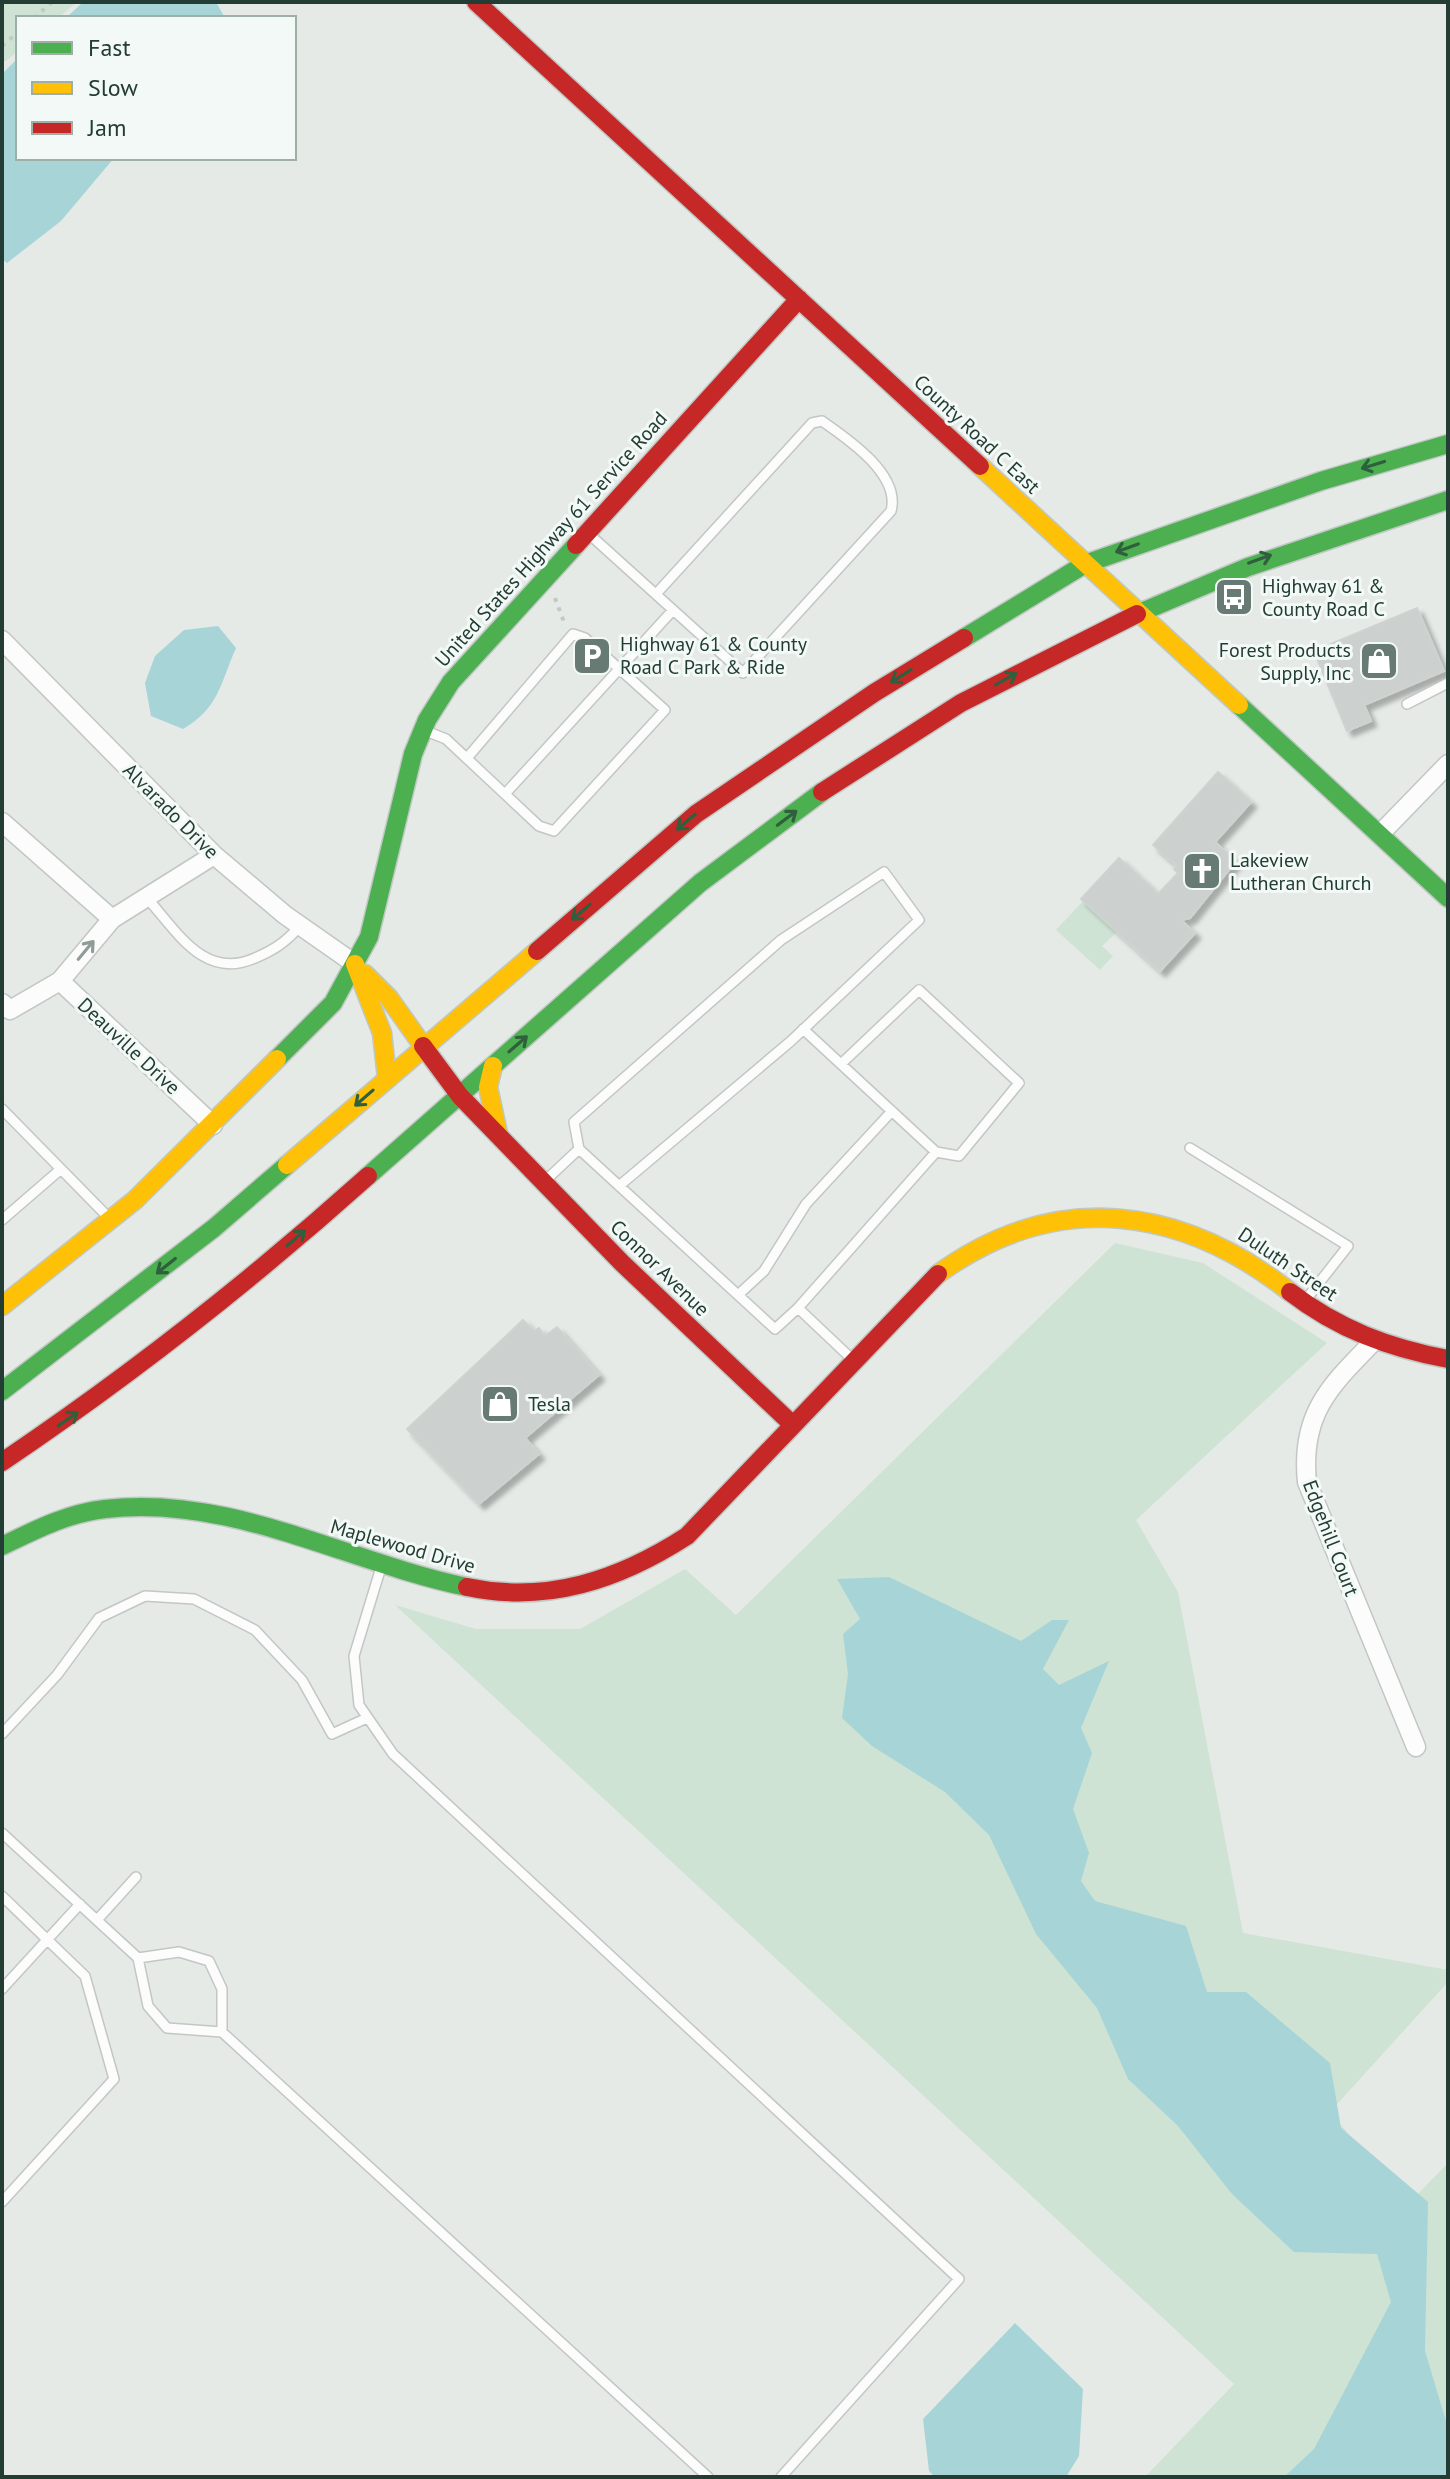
<svg xmlns="http://www.w3.org/2000/svg" width="1450" height="2479" font-family="'PT Sans',sans-serif">
  <style>
    .green { fill: #cee3d3 }
    .water { fill: #a7d4d7 }
    .building { fill: #ccd1cf; stroke: #ced3d0; stroke-width: 2; filter: url(#shadow) }
    .lines { fill: none; stroke-linecap: round; stroke-linejoin: round }
    .lane-casing { stroke: #c2c7c4; stroke-width: 12 }
    .street-casing { stroke: #c2c7c4; stroke-width: 21 }
    .fast-casing { stroke: #c0c8c4; stroke-width: 21 }
    .slow-casing { stroke: #c0c8c4; stroke-width: 21 }
    .jam-casing { stroke: #c0c8c4; stroke-width: 21 }
    .path { stroke: #c2cac5; stroke-width: 4; stroke-dasharray: 4 6; stroke-linecap: butt }
    .lane { stroke: #fbfcfb; stroke-width: 9 }
    .street { stroke: #fbfcfb; stroke-width: 18 }
    .fast { stroke: #4caf50; stroke-width: 18 }
    .slow { stroke: #ffc107; stroke-width: 18 }
    .jam { stroke: #c62828; stroke-width: 18 }
    .oneway { stroke: #2f5f3c }
    .oneway2 { stroke: #8f9c98 }
    .labels { text-anchor: middle; dominant-baseline: central; stroke-width: 6; stroke-linejoin: round; paint-order: stroke }
    .street-label { font-size: 20px; fill: #233d34; stroke: #f3f9f6 }
    .poi-label { font-size: 20px; fill: #233d34; stroke: #f3f9f6; text-anchor: start }
  </style>
  <defs>
    <filter id="shadow"><feDropShadow dx="5.5" dy="5.5" stdDeviation="2" flood-color="#0004"/></filter>
  </defs>
  <rect width="100%" height="100%" fill="#e5eae7"/>
  <path class="green" d="M 2,2 L 77,2 L 58,18 L 18,18 L 18,51 L 6,61 L 2,61 Z
    M 1083,901 L 1117,932 L 1102,946 L 1113,956 L 1100,970 L 1056,930 Z
    M 1115,1243 L 1203,1263 L 1327,1343 L 1136,1520 L 1178,1592 L 1243,1933 L 1448,1970 L 1448,1982 L 1330,2112 L 1408,2204 L 1448,2163 L 1448,2477 L 1145,2477 L 1234,2384 L 395,1605 L 476,1629 L 580,1629 L 685,1569 L 736,1615 Z"/>
  <path class="water" d="M 83,2 L 216,2 L 225,18 L 66,18 Z
    M 18,58 L 18,158 L 114,158 L 61,221 L 7,263 L 2,259 L 2,74 Z
    M 218,626 L 236,648 C 220,684 219,708 183,729 L 151,716 L 145,683 L 155,656 L 184,630 Z
    M 889,1577 L 1021,1641 L 1052,1620 L 1069,1620 L 1043,1669 L 1059,1685 L 1109,1661 L 1081,1728 L 1092,1753 L 1073,1809 L 1089,1853 L 1081,1881 L 1095,1901 L 1186,1926 L 1207,1992 L 1246,1992 L 1330,2063 L 1341,2128 L 1428,2202 L 1425,2351 L 1448,2428 L 1448,2477 L 1284,2477 L 1314,2449 L 1391,2302 L 1377,2254 L 1294,2252 L 1232,2194 L 1178,2126 L 1128,2079 L 1097,2008 L 1036,1934 L 989,1835 L 945,1792 L 872,1746 L 842,1718 L 848,1674 L 843,1634 L 860,1619 L 837,1579 Z
    M 1015,2323 L 1083,2389 L 1079,2456 L 1066,2477 L 935,2477 L 929,2471 L 923,2419 Z"/>
  <path class="building" d="M 1417,608 L 1444,671 L 1364,705 L 1371,721 L 1347,731 L 1314,651 Z
    M 1218,772 L 1251,802 L 1215,842 L 1236,861 L 1190,918 L 1181,920 L 1195,933 L 1160,971 L 1081,899 L 1119,858 L 1158,894 L 1178,873 L 1174,869 L 1177,866 L 1153,845 Z
    M 523,1320 L 534,1331 L 539,1328 L 545,1336 L 557,1327 L 599,1375 L 525,1438 L 539,1454 L 479,1504 L 407,1429 Z"/>
  <g class="lines">
    <g class="lane-casing">
      <path id="lane" d="M 589,534 L 743,673 L 891,511 C 901,475 848,439 822,421 L 812,423 L 656,594
        M 1407,704 L 1448,683
        M 426,731 L 446,739 L 539,826 L 554,831 L 665,710 L 585,638 L 573,634 L 467,758
        M 505,794 L 673,610
        M 146,897 C 177,931 204,981 255,958 C 274,950 286,942 300,926
        M 803,1029 L 936,1152 L 959,1156 L 1019,1083 L 919,990 L 841,1064
        M 2,1109 L 109,1218
        M 1190,1148 L 1348,1246 L 1304,1302
        M 579,1149 L 574,1122 L 781,940 L 884,872 L 919,920 L 791,1041 L 619,1186
        M 546,1180 L 579,1149 L 775,1329 L 798,1308 L 936,1152
        M 2,1220 L 61,1169
        M 738,1295 L 764,1271 L 806,1204 L 892,1111
        M 798,1308 L 854,1361
        M 382,1564 L 354,1656 L 359,1705 L 393,1754 L 959,2279 L 781,2477
        M 2,1734 L 57,1675 L 99,1618 L 145,1596 L 194,1599 L 255,1630 L 302,1680 L 332,1734 L 367,1718
        M 2,1833 L 138,1958 L 148,2006 L 167,2028 L 222,2032 L 708,2477
        M 2,1896 L 85,1976 L 114,2079 L 2,2202
        M 97,1920 L 136,1877
        M 138,1958 L 179,1952 L 209,1961 L 222,1989 L 222,2032
        M 2,1989 L 80,1904"/>
    </g>
    <g class="street-casing">
      <path id="street" d="M 2,640 L 214,855 L 285,915 L 355,964
        M 2,822 L 112,919
        M 1380,834 L 1448,764
        M 60,981 L 213,1125
        M 2,1003 L 10,1010 L 60,981 L 112,919 L 214,855
        M 1374,1341 C 1330,1386 1300,1414 1307,1482 L 1416,1747"/>
    </g>
    <g class="fast-casing">
      <path id="fast" d="M 1137,614 L 1248,567 L 1448,500
        M 964,638 L 1085,564 L 1321,481 L 1448,444
        M 1239,705 L 1448,898
        M 277,1059 L 333,1003 L 369,937 L 413,754 L 427,720 L 451,682 L 576,545
        M 368,1176 L 700,883 L 822,792
        M 2,1391 L 214,1228 L 287,1165
        M 2,1546 C 35,1530 68,1513 105,1509 C 231,1494 346,1562 467,1587"/>
    </g>
    <g class="slow-casing">
      <path id="slow" d="M 980,466 L 1239,705
        M 355,964 L 382,1033 L 387,1078
        M 365,974 L 389,998 L 423,1046
        M 493,1066 L 488,1087 L 498,1133
        M 287,1165 L 537,951
        M 938,1274 C 1055,1189 1180,1205 1290,1292
        M 2,1306 L 135,1200 L 277,1059"/>
    </g>
    <g class="jam-casing">
      <path id="jam" d="M 476,2 L 980,466
        M 576,545 L 799,299
        M 822,792 L 961,703 L 1137,614
        M 537,951 L 696,814 L 874,693 L 964,638
        M 423,1046 L 460,1096
        M 460,1096 L 622,1263 L 793,1425
        M 1290,1292 C 1338,1329 1389,1348 1448,1359
        M 2,1462 C 131,1375 252,1280 368,1176
        M 467,1587 C 547,1604 619,1580 687,1536 L 938,1274"/>
    </g>
    <path class="path" d="M 34,18 L 52,2
      M 2,46 L 18,32
      M 555,598 L 564,622"/>
    <use href="#lane" class="lane"/>
    <use href="#street" class="street"/>
    <use href="#fast" class="fast"/>
    <use href="#slow" class="slow"/>
    <use href="#jam" class="jam"/>
  </g>
  <defs><path id="oneway-shaft" d="M-6 0H5M1.5-3L5.5 0L1.5 3" fill="none" stroke-width="1.6" stroke-linecap="round" stroke-linejoin="round" transform="scale(2)"/></defs>
  <g class="oneway">
    <use href="#oneway-shaft" transform="translate(1373 465) rotate(163)"/>
    <use href="#oneway-shaft" transform="translate(1127 548) rotate(160)"/>
    <use href="#oneway-shaft" transform="translate(1260 559) rotate(-20)"/>
    <use href="#oneway-shaft" transform="translate(901 676) rotate(148)"/>
    <use href="#oneway-shaft" transform="translate(1006 679) rotate(-29)"/>
    <use href="#oneway-shaft" transform="translate(787 818) rotate(-37)"/>
    <use href="#oneway-shaft" transform="translate(686 822) rotate(140)"/>
    <use href="#oneway-shaft" transform="translate(581 912) rotate(140)"/>
    <use href="#oneway-shaft" transform="translate(518 1044) rotate(-41)"/>
    <use href="#oneway-shaft" transform="translate(364 1098) rotate(139)"/>
    <use href="#oneway-shaft" transform="translate(296 1238) rotate(-41)"/>
    <use href="#oneway-shaft" transform="translate(166 1266) rotate(141)"/>
    <use href="#oneway-shaft" transform="translate(68 1419) rotate(-35)"/>
  </g>
  <use class="oneway2" href="#oneway-shaft" transform="translate(86 950) rotate(-50)"/>
  <defs>
    <g id="bus-square" transform="scale(2)"><rect x="-9" y="-9" width="18" height="18" rx="4" fill="#677a73" stroke="#f3f9f6"/><path d="M-5-6H5V4H4V6H2V4H-2V6H-4V4H-5ZM-3.5-4V0h7V-4ZM-3.5 1.2v1.5H-2V1.2ZM2 1.2v1.5H3.5V1.2Z" fill="#fff"/></g>
    <g id="parking-square" transform="scale(2)"><rect x="-9" y="-9" width="18" height="18" rx="4" fill="#677a73" stroke="#f3f9f6"/><path d="M-3.5-5.5H1a3.5 3.5 0 0 1 0 7H-1V5.5H-3.5ZM-1-3.4V-.6H.8a1.4 1.4 0 0 0 0-2.8Z" fill="#fff"/></g>
    <g id="shop-square" transform="scale(2)"><rect x="-9" y="-9" width="18" height="18" rx="4" fill="#677a73" stroke="#f3f9f6"/><path d="M-5-2.5h2.3a2.7 3.5 0 0 1 5.4 0H5L5.5 6h-11ZM-1.5-2.5h3a1.5 2.3 0 0 0-3 0Z" fill="#fff"/></g>
    <g id="church-square" transform="scale(2)"><rect x="-9" y="-9" width="18" height="18" rx="4" fill="#677a73" stroke="#f3f9f6"/><path d="M-1.2-6h2.4v3.5h3.3v2.4h-3.3V6h-2.4V-.1h-3.3v-2.4h3.3Z" fill="#fff"/></g>
  </defs>
  <g fill-rule="evenodd">
    <use href="#bus-square" x="1234" y="597"/>
    <use href="#parking-square" x="592" y="656"/>
    <use href="#shop-square" x="1379" y="661"/>
    <use href="#church-square" x="1202" y="871"/>
    <use href="#shop-square" x="500" y="1404"/>
  </g>
  <g class="labels">
    <g class="street-label">
      <text transform="translate(977 434) rotate(43)">County Road C East</text>
      <text transform="translate(551 539) rotate(-48)">United States Highway 61 Service Road</text>
      <text transform="translate(171 811) rotate(45)">Alvarado Drive</text>
      <text transform="translate(129 1046) rotate(43)">Deauville Drive</text>
      <text transform="translate(1288 1264) rotate(34)">Duluth Street</text>
      <text transform="translate(660 1268) rotate(44)">Connor Avenue</text>
      <text transform="translate(1331 1538) rotate(69)">Edgehill Court</text>
      <text transform="translate(403 1546) rotate(16)">Maplewood Drive</text>
    </g>
    <g class="poi-label">
      <text x="1262" y="586">Highway 61 &amp;<tspan x="1262" dy="23">County Road C</tspan></text>
      <text x="620" y="644">Highway 61 &amp; County<tspan x="620" dy="23">Road C Park &amp; Ride</tspan></text>
      <text x="1351" y="650" text-anchor="end">Forest Products<tspan x="1351" dy="23">Supply, Inc</tspan></text>
      <text x="1230" y="860">Lakeview<tspan x="1230" dy="23">Lutheran Church</tspan></text>
      <text x="528" y="1404">Tesla</text>
    </g>
  </g>
  <rect width="1450" height="2479" fill="none" stroke="#233d34" stroke-width="8"/>
  <rect x="16" y="16" width="280" height="144" fill="#f3f9f6" stroke="#a0aea8" stroke-width="2"/>
  <rect x="32" y="42" width="40" height="12" fill="#4caf50" stroke="#a0aea8" stroke-width="2"/>
  <text x="88" y="56" font-size="24" fill="#233d34">Fast</text>
  <rect x="32" y="82" width="40" height="12" fill="#ffc107" stroke="#a0aea8" stroke-width="2"/>
  <text x="88" y="96" font-size="24" fill="#233d34">Slow</text>
  <rect x="32" y="122" width="40" height="12" fill="#c62828" stroke="#a0aea8" stroke-width="2"/>
  <text x="88" y="136" font-size="24" fill="#233d34">Jam</text>
</svg>
